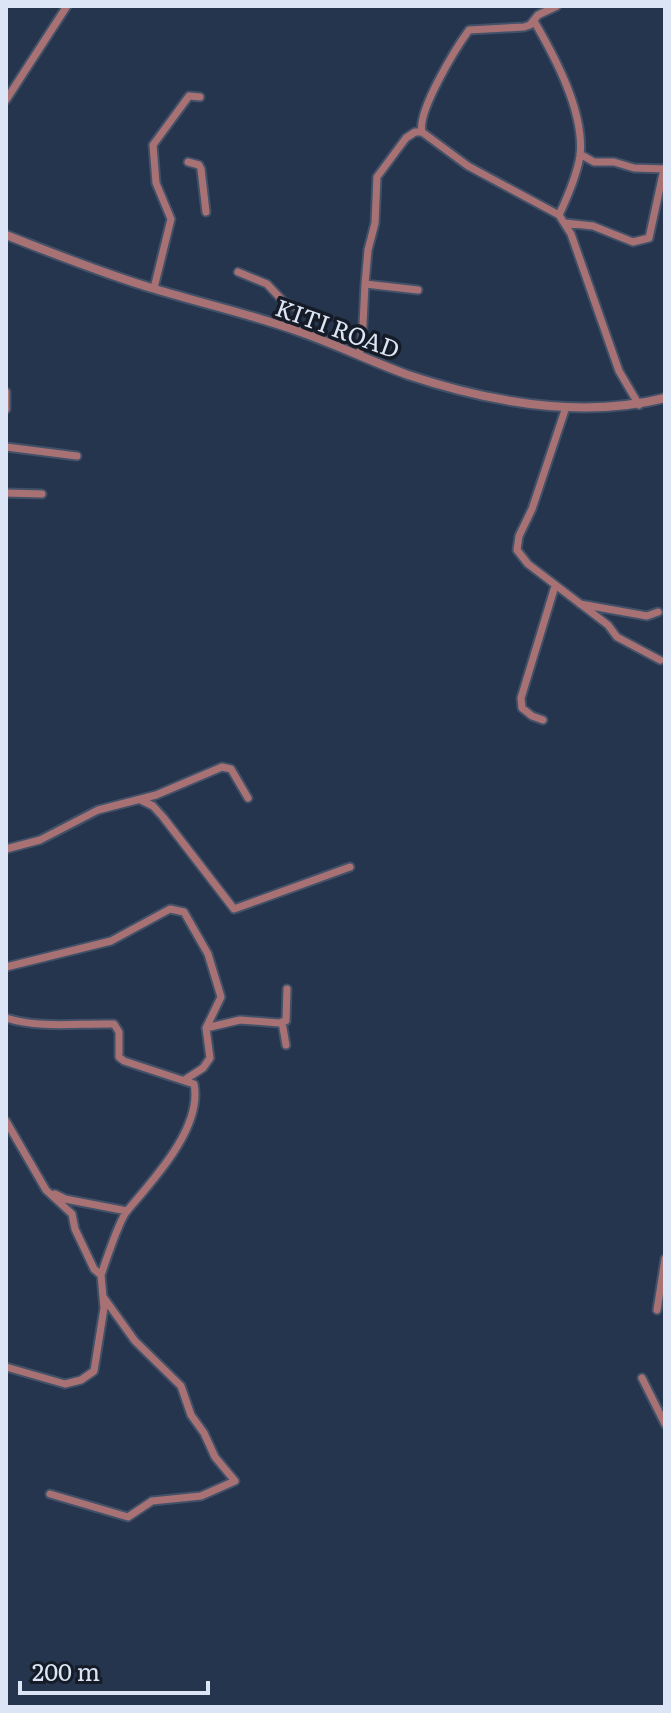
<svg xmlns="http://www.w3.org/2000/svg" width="671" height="1713" font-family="Literata,serif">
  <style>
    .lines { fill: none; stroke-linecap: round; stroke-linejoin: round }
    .minor-casing { stroke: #425168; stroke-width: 11 }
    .tertiary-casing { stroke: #425168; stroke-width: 12 }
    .minor { stroke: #a87275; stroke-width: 7 }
    .tertiary { stroke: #a87275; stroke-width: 8 }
    .labels { text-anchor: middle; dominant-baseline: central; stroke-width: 7; stroke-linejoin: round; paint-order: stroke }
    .street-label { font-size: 24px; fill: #dbe5f5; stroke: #151c27 }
  </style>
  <rect width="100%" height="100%" fill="#25354d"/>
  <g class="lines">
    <g class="minor-casing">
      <path id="minor" d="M 557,6 L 538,15 L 530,25 L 524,27 L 469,30 C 456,48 417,111 422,132 L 468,166 L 559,215 L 571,234 L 619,371 L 639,405
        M 534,21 C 555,57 585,113 580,156 C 577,174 567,198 559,215
        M 6,100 L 67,6
        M 580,154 L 594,162 L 614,162 L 634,168 L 665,169
        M 188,162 L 199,165 L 201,169 L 206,212
        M 565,223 L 593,226 L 633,242 L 649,238 L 664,169
        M 238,272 L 267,284 L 284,302 L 296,307
        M 365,284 L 418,290
        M 154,288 L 171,219 L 156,183 L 153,145 L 189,96 L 200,97
        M 359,354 L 362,344 L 365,284 L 368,250 L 375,223 L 377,177 L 406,138 L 415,132 L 422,132
        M 6,392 L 6,409
        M 566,407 L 532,509 L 519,536 L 517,550 L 528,564 L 608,625 L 617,637 L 660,660
        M 6,447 L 77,456
        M 6,493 L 42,494
        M 580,604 L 647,616 L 658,612
        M 543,720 L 532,716 L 522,708 L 521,698 L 555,586
        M 141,800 L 153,806 L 163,817 L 234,909 L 350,867
        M 6,849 L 40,840 L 98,810 L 156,795 L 222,767 L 231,769 L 248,798
        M 6,967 L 111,941 L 170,909 L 184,912 L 208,954 L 221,997 L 206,1028 L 210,1058 L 203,1068 L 186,1079
        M 6,1018 C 41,1029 79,1023 114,1024 L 119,1032 L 119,1057 L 124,1061 L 194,1084 C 203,1128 152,1181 127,1211 C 119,1220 106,1261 101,1275
        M 282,1022 L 286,1045
        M 206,1028 L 240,1020 L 279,1023 L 286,1021 L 287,989
        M 6,1121 L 46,1190 L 72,1214 L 75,1229 L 94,1269 L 101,1275 L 104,1308 L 94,1371 L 81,1380 L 65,1384 L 6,1367
        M 55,1194 L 65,1199 L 127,1211
        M 657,1310 L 665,1259
        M 642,1378 L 665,1424
        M 50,1494 L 128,1517 L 152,1501 L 201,1496 L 235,1481 L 215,1457 L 204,1433 L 191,1415 L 181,1386 L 135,1341 L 104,1298"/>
    </g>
    <g class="tertiary-casing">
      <path id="tertiary" d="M 6,235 C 55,254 104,274 155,289 C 201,303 249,314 295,330 C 333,343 370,361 408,375 C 489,402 581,419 665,398"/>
    </g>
    <use href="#minor" class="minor"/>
    <use href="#tertiary" class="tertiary"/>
  </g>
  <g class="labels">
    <g class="street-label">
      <text transform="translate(338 327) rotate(20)">KITI ROAD</text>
    </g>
  </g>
  <rect width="671" height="1713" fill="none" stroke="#dbe5f5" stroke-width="16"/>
  <path d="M20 1681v12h188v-12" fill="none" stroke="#dbe5f5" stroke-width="4"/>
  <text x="32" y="1681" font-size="24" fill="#dbe5f5" stroke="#151c27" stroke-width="6" paint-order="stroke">200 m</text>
</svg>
